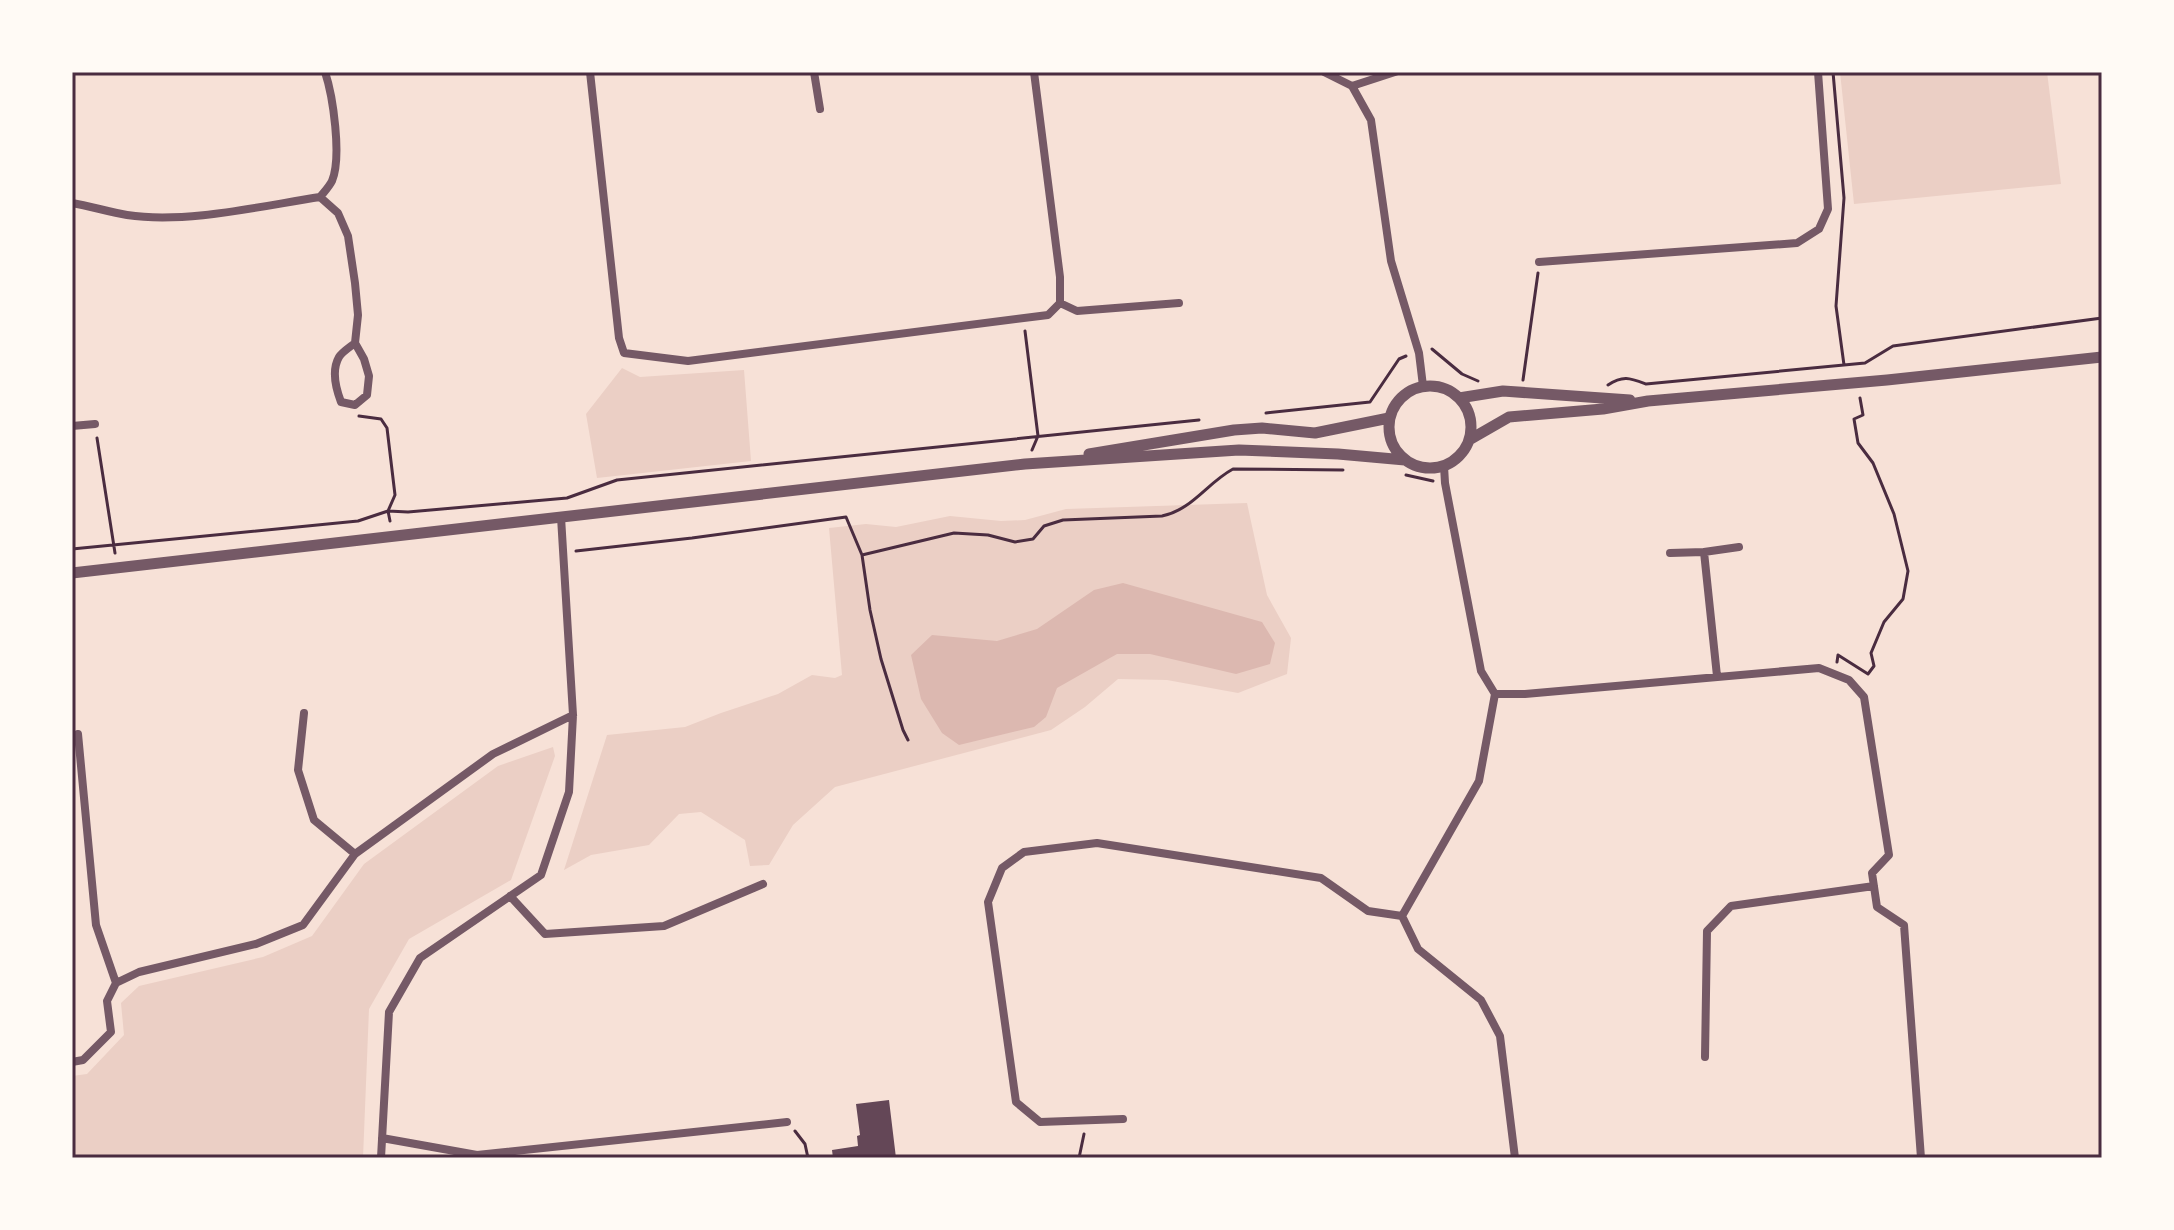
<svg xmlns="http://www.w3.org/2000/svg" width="2174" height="1230" font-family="'Asap Condensed',sans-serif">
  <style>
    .green { fill: #ebcfc5 }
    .water { fill: #dcb8b0 }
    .building { fill: #644757 }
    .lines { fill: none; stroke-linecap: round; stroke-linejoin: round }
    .path { stroke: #4a2c40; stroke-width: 3 }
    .minor { stroke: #755966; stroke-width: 8 }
    .tertiary { stroke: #755966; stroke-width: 11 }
    .neatline { fill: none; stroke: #4a2c40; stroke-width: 3 }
  </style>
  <rect width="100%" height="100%" fill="#f7e1d7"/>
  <path class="green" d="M 1840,72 L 2047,72 L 2061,184 L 1854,204 Z
    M 622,368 L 640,377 L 744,370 L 751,461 L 597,478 L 586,414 Z
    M 1247,503 L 1267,595 L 1291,638 L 1287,674 L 1238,693 L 1167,680 L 1118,679 L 1085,707 L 1051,730 L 835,787 L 793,825 L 769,865 L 750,866 L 745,840 L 701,812 L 679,814 L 649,845 L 591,855 L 564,870 L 607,735 L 685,727 L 721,713 L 778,694 L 812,675 L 835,678 L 842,675 L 829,528 L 866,524 L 896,527 L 950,516 L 1001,521 L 1025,520 L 1066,509 Z
    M 553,747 L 555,756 L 511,880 L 409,939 L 369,1009 L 363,1158 L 72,1158 L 72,1076 L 87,1074 L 124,1035 L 121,1003 L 139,986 L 263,957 L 312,936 L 364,864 L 498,766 Z"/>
  <path class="water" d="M 1123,583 L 1262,622 L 1275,643 L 1270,664 L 1236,674 L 1150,654 L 1117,654 L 1057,688 L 1046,717 L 1034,727 L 959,745 L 942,733 L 921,699 L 911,655 L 932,635 L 997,641 L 1037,629 L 1094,590 Z"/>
  <path class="building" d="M 889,1100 L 896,1158 L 833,1158 L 832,1150 L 858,1146 L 857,1136 L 860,1135 L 856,1104 Z"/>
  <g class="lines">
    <path class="path" d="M 1833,72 L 1844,198 L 1836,306 L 1844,365
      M 1025,331 L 1038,436 L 1032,450
      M 1432,349 L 1462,374 L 1478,381
      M 1523,380 L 1538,273
      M 1608,385 C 1623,375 1630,378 1646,384 L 1865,363 L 1893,346 L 2102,318
      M 1266,413 L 1370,402 L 1399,359 L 1406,356
      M 359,416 L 381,419 L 387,428 L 395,495 L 388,511 L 390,521
      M 97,438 L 115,553
      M 1406,475 L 1433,481
      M 72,549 L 358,521 L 388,511 L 408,512 L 567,498 L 617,480 L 1199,420
      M 576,551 L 692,538 L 846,517 L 862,555 L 954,533 L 988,535 L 1015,542 L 1033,539 L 1044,526 L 1063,520 L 1162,516 C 1192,510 1207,483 1233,469 L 1343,470
      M 862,555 L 870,610 L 881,659 L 903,730 L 908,740
      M 1837,662 L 1838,655 L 1868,674 L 1874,666 L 1871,653 L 1884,622 L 1903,599 L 1908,571 L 1894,514 L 1873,463 L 1858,443 L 1854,419 L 1863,415 L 1860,398
      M 795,1131 L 805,1144 L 808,1158
      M 811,1158 L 812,1158
      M 1079,1158 L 1084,1134"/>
    <path class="minor" d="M 590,72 L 619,338 L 624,353 L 688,361 L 1048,315 L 1060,303 L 1060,277 L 1034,72
      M 814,72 L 820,109
      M 1324,72 L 1352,86 L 1371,120 L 1391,261 L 1419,353 L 1423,386
      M 1352,86 L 1395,72
      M 320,197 L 338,213 L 348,236 L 355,283 L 358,315 L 355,343 L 364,359 L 369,376 L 367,395 L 355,405 L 341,402 C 336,389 331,371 339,357 C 342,352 350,347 355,343
      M 72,203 C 90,206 109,212 127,215 C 186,224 261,206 320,197 C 324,192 329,187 332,181 C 342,157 333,96 325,72
      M 1539,262 L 1797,243 L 1819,229 L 1828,209 L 1818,72
      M 1060,303 L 1077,311 L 1179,303
      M 72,426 L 95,424
      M 1444,466 L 1445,483 L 1481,671 L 1495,694 L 1479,781 L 1402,916 L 1418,949 L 1481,1000 L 1500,1036 L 1515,1158
      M 1704,552 L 1739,547
      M 1670,553 L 1704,552 L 1717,676
      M 1495,694 L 1525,694 L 1819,668 L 1849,680 L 1864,697 L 1889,855 L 1872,873 L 1877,907 L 1904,925 L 1921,1158
      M 304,713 L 298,770 L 314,820 L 355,854
      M 78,734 L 96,925 L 116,983
      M 510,896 L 545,934 L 664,926 L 763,884
      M 1705,1057 L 1707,931 L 1731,906 L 1874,886
      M 72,1062 L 83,1060 L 111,1032 L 107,1001 L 116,983 L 139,972 L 256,944 L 303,925 L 355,854 L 493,754 L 573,715
      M 1123,1119 L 1040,1122 L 1016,1102 L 988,902 L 1002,868 L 1024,852 L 1097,843 L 1321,878 L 1368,911 L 1402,916
      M 382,1138 L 477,1155 L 787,1122
      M 381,1158 L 389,1012 L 420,958 L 541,875 L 569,792 L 573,715 L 561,517"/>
    <path class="tertiary" d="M1389 427a41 41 0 1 1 82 0a41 41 0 1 1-82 0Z
      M 1459,398 L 1503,391 L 1630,400
      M 1469,440 L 1509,417 L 1603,409 L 1648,401 L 1887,380 L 2102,357
      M 1089,454 L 1234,430 L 1262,428 L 1315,433 L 1389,418
      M 72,573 L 1025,464 L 1239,450 L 1338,454 L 1405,460"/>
  </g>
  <rect width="2174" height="1230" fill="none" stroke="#fffaf5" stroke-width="148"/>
  <rect x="74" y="74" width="2026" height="1082" class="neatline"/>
</svg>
